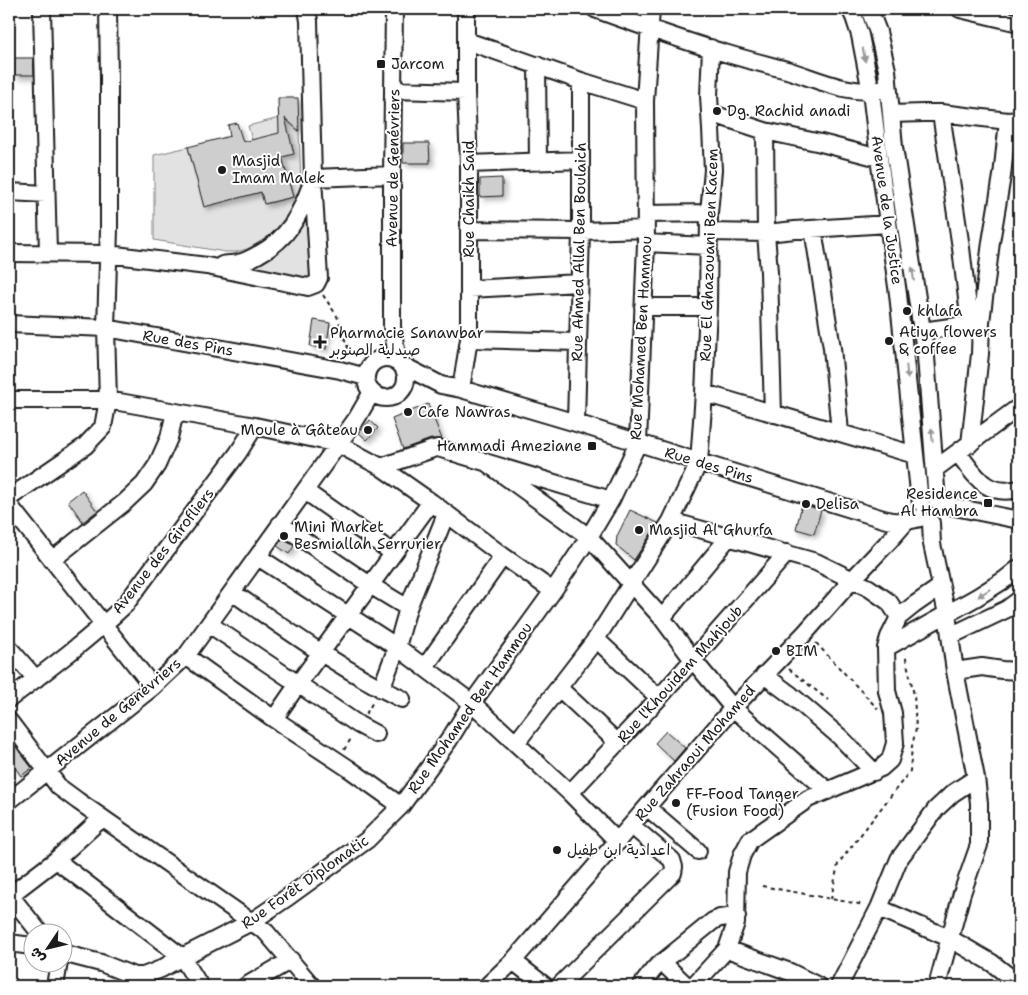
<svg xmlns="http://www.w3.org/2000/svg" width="1028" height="995" font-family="'Shantell Sans','Playpen Sans Arabic',sans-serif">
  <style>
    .green { fill: #e2e2e2; stroke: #7f7f7f }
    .building { fill: #cecece; stroke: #1c1c1c; filter: url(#shadow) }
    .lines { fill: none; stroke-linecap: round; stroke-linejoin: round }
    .minor-casing { stroke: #1c1c1c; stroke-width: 20 }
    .path { stroke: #1c1c1c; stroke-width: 2; stroke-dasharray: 4 4; stroke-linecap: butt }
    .minor { stroke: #fff; stroke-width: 16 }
    .oneway { fill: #999 }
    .poi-dot { fill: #1c1c1c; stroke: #fff; stroke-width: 2 }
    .labels { text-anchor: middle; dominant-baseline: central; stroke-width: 4; stroke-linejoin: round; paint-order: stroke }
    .poi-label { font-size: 15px; fill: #1c1c1c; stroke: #fff; text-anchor: start }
    .street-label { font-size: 15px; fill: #1c1c1c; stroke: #fff }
  </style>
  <defs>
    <filter id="shadow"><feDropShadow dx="3.5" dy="3.5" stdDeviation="2.5" flood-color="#0004"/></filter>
  </defs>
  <rect width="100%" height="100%" fill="#fff"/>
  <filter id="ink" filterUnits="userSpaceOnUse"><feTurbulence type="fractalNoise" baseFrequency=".02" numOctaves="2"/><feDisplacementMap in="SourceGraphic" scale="10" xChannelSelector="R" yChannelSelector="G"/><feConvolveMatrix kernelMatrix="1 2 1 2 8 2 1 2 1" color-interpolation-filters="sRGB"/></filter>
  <g filter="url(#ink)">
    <path class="green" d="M 279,118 L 284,118 L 299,131 L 301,184 L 297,197 L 291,210 L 271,235 L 258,243 L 247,249 L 236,252 L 225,252 L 154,240 L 154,155 L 188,147 L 204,206 L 261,192 L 265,204 L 293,197 L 282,157 L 252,140 L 248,126 Z
      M 310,208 L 310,277 L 308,280 L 248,267 L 274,255 L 290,243 Z"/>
    <path class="building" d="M 14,58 L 33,58 L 34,75 L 14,75 Z
      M 278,98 L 298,98 L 299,131 L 285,118 L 294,154 L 282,157 L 293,197 L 264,204 L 261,192 L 204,207 L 188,147 L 230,136 L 228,125 L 237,123 L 243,142 L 279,133 Z
      M 403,143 L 429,143 L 430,163 L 403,163 Z
      M 502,178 L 502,196 L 480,197 L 480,179 Z
      M 314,320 L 330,323 L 326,349 L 310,346 Z
      M 428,404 L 442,439 L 431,439 L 403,449 L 392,419 Z
      M 370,420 L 378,428 L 367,440 L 359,433 Z
      M 82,490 L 97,511 L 83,522 L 68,501 Z
      M 802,504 L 821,510 L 814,534 L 796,529 Z
      M 630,510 L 658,523 L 634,560 L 616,545 L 617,536 Z
      M 283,538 L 294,546 L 289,554 L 277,546 Z
      M 666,731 L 685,748 L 674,761 L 655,743 Z
      M 15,746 L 32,768 L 21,776 L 9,759 L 9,750 Z"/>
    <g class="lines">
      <g class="minor-casing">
        <path id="minor" d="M 42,9 L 48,253
          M 394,9 L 392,175 L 392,327 L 398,361
          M 595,9 C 639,25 683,41 728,54 C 748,60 768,65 787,70 C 817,79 848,95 880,90
          M 850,9 L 854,17 L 860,35 L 871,92 L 879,158 L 898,294 L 919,492 L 921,503
          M 869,9 L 878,32 L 887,70 L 894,147 L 926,357 L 937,501
          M 960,9 L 1019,23
          M 467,41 L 581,81 L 645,101
          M 537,65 L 538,162
          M 393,90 L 466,92
          M 710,113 L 765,131 L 821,143 L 879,158
          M 941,113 L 961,248 L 970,324
          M 891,114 L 924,113 L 941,113 L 1008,121 L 1019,120
          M 765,131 L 766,233 L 769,272 L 773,414
          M 469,164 L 581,160
          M 313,178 L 392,175
          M 9,192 L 46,194
          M 646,214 L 709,213
          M 813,229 L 832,348 L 840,432
          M 469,230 L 581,231 L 646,229
          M 709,232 L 766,233 L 795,230 L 888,224
          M 646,243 L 708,246
          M 9,253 L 107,254 L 207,266 L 308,287 L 316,284 L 319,278 L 313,178 L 309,21 L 307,9
          M 222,265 C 227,264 233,264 238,263 C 245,262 252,258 259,254 C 288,239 300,215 311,185
          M 469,289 L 579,283
          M 643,307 L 708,307
          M 9,324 L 106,328 L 340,370 L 366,377
          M 922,331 L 979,323
          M 469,339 L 578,342
          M366 378a20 20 0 1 1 40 0a20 20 0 1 1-40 0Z
          M 402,365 L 441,385 L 461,389 L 576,423 L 699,462 L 880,518 C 895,523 905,522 920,518
          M 461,389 L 469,339 L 469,164 L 466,92 L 466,9
          M 704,393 L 915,455
          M 9,400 L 108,400 L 255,426 L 338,444 L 381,467 L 431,502 L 503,556 L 553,591
          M 576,423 L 581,231 L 581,81
          M 970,444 L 980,354 L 981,322 L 991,242 L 1002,176 L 1008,121
          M 958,453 C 976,476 985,497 1019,489
          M 484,461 L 589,537 L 662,618 L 693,660 L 733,708 L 828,791
          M 381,467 L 433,449 L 438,448 L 611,500
          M 935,469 L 1019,407
          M 305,491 L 393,553
          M 9,498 L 85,446 L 103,427 L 108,400 L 106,328 L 109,229 L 109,78 L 108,9
          M 940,504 L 1019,520
          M 9,505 L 153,687
          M 671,521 L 816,562 L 869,588 L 889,602 L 899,617
          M 931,523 L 932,544 L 947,614 L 955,671 L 976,778 L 979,803 L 979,845 L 962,893 L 937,986
          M 280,524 L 370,585 L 408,608
          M 258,557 L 397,647 L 472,703 L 570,793 L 618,842
          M 52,560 L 125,502 L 144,484 L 157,465 L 169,438 L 175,412
          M 232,592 C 287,630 342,670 402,699
          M 662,618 L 729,537
          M 209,624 L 359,725 L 376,734
          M 950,636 L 1007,609 L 1019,600
          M 596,639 L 659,698
          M 9,648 L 36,679
          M 886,648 L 977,597 L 1004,580 L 1019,568
          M 186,656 L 274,719 L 348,768 L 401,806
          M 425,667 L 503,556
          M 955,671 L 982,667 L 1002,670 L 1019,671
          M 764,675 L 791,695 L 840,737 L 874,772
          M 559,688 L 618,743
          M 381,689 L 397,647 L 408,608 L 446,514
          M 9,699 C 49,669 89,639 125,605 L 238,453 L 255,426
          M 274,719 L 298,684 L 431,502
          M 9,721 L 59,787 L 78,801 L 266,932 L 312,986
          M 516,743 L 596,639 L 671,521 L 699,462 L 704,393 L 708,307 L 709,213 L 713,170 L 711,129 L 709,96 L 711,48
          M 570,793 L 659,698 L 787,553
          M 9,801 L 153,687 L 186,656 L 357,418 L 372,392
          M 648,808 L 698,851
          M 56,860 L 182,957 L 200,986
          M 9,894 L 39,932
          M 9,896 L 56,860 L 102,818
          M 879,908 L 949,938 L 992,963 L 1019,984
          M 9,943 L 32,946
          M 727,949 L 790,972 L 818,986
          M 62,953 L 101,963 L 134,976 L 143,976 L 151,973 L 161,969 L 182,957 L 251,922 L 288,897 L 367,840 L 401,806 L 449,740 L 472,703 L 553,591 L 589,537 L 611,500 L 638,443 L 646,243 L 645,101 L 651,9
          M 513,961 L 545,986
          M 662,962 L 687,986
          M 55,986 L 59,962
          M 246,986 L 291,960
          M 487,986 L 513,961 L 733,708 L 805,633 L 852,580 L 891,539 L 906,522
          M 559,986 L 673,873 L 674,867 L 672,860 L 632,826
          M 641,986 L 654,969 L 713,921 L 720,918 L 737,916
          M 693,986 L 727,949 L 736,923 L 737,872 L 742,855 L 750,840 L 808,799 L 881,768 L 890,760 L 895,743 L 893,713 L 887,691 L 886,648 L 889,637 L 899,617 L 914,605 L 940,587
          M 839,986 L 879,908 L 899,859 L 936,809 L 953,793 L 976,778"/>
      </g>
      <path class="path" d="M 323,295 L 337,316 L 348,348 L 345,358
        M 816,643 L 878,709
        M 789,669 L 828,700
        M 366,714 L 374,700
        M 344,750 L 352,737
        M 762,886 L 864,905
        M 831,899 L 838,864 L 910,771 L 912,746 L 916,729 L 914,695 L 905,654"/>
      <use href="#minor" class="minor"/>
    </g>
    <defs><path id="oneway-solid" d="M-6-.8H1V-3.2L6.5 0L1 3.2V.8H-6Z" transform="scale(1.25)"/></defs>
    <g class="oneway">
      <use href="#oneway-solid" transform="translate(864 55) rotate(80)"/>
      <use href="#oneway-solid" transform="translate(913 274) rotate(-98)"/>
      <use href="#oneway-solid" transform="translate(907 372) rotate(84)"/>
      <use href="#oneway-solid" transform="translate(932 435) rotate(-95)"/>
      <use href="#oneway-solid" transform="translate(984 593) rotate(147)"/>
    </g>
  </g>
  <g class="poi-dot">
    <rect x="376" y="59" width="10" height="10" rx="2.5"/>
    <circle cx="717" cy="111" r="5"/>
    <circle cx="222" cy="170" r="5"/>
    <circle cx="907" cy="311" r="5"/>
    <circle cx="889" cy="341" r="5"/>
    <path d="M317.5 334.5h5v5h5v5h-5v5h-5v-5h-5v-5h5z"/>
    <circle cx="408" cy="412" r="5"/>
    <circle cx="368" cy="430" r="5"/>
    <rect x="587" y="441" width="10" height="10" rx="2.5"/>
    <rect x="983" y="498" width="10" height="10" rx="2.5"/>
    <circle cx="806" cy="504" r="5"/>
    <circle cx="639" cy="530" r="5"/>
    <circle cx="284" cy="536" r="5"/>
    <circle cx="776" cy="651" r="5"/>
    <circle cx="676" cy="803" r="5"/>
    <circle cx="557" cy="850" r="5"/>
  </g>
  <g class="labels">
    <g class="poi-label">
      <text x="391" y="64">Jarcom</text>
      <text x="727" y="111">Dg. Rachid anadi</text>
      <text x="232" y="161">Masjid<tspan x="232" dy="17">Imam Malek</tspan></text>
      <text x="917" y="311">khlafa</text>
      <text x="899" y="332">Atiya flowers<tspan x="899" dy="17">&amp; coffee</tspan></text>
      <text x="330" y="333">Pharmacie Sanawbar<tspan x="330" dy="17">صيدلية الصنوبر</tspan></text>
      <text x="418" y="412">Cafe Nawras</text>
      <text x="358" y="430" text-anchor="end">Moule à Gâteau</text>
      <text x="582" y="446" text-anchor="end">Hammadi Ameziane</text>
      <text x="978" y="494" text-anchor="end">Residence<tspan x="978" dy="17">Al Hambra</tspan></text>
      <text x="816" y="504">Delisa</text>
      <text x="294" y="527">Mini Market<tspan x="294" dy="17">Besmiallah Serrurier</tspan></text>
      <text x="649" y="530">Masjid Al Ghurfa</text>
      <text x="786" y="651">BIM</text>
      <text x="686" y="794">FF-Food Tanger<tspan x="686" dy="17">(Fusion Food)</tspan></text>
      <text x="567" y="850">اعدادية ابن طفيل</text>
    </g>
    <g class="street-label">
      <text transform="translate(393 168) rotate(-89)">Avenue de Genévriers</text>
      <text transform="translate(469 199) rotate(-90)">Rue Chaikh Said</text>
      <text transform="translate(887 210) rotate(82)">Avenue de la Justice</text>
      <text transform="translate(579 252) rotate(-89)">Rue Ahmed Allal Ben Boulaich</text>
      <text transform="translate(709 255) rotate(-88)">Rue El Ghazouani Ben Kacem</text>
      <text transform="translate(641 338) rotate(-87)">Rue Mohamed Ben Hammou</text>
      <text transform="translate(188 343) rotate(10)">Rue des Pins</text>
      <text transform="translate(709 465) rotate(17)">Rue des Pins</text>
      <text transform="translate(163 551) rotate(-52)">Avenue des Girofliers</text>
      <text transform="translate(680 674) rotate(-48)">Rue l'Khouidem Mahjoub</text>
      <text transform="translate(470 708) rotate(-55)">Rue Mohamed Ben Hammou</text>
      <text transform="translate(118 712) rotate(-40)">Avenue de Genévriers</text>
      <text transform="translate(695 753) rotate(-49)">Rue Zahraoui Mohamed</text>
      <text transform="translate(305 882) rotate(-35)">Rue Forêt Diplomatic</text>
    </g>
  </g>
  <rect width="1028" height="995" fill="none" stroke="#fff" stroke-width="30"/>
  <rect x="15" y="15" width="998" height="965" fill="none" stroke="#1c1c1c" stroke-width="2" filter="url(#ink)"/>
  <g transform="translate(48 948) rotate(235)"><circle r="24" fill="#ffffff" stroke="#a4a4a4"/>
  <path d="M0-4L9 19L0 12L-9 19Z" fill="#1c1c1c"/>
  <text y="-8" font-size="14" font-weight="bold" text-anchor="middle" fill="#1c1c1c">ش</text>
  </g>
</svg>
